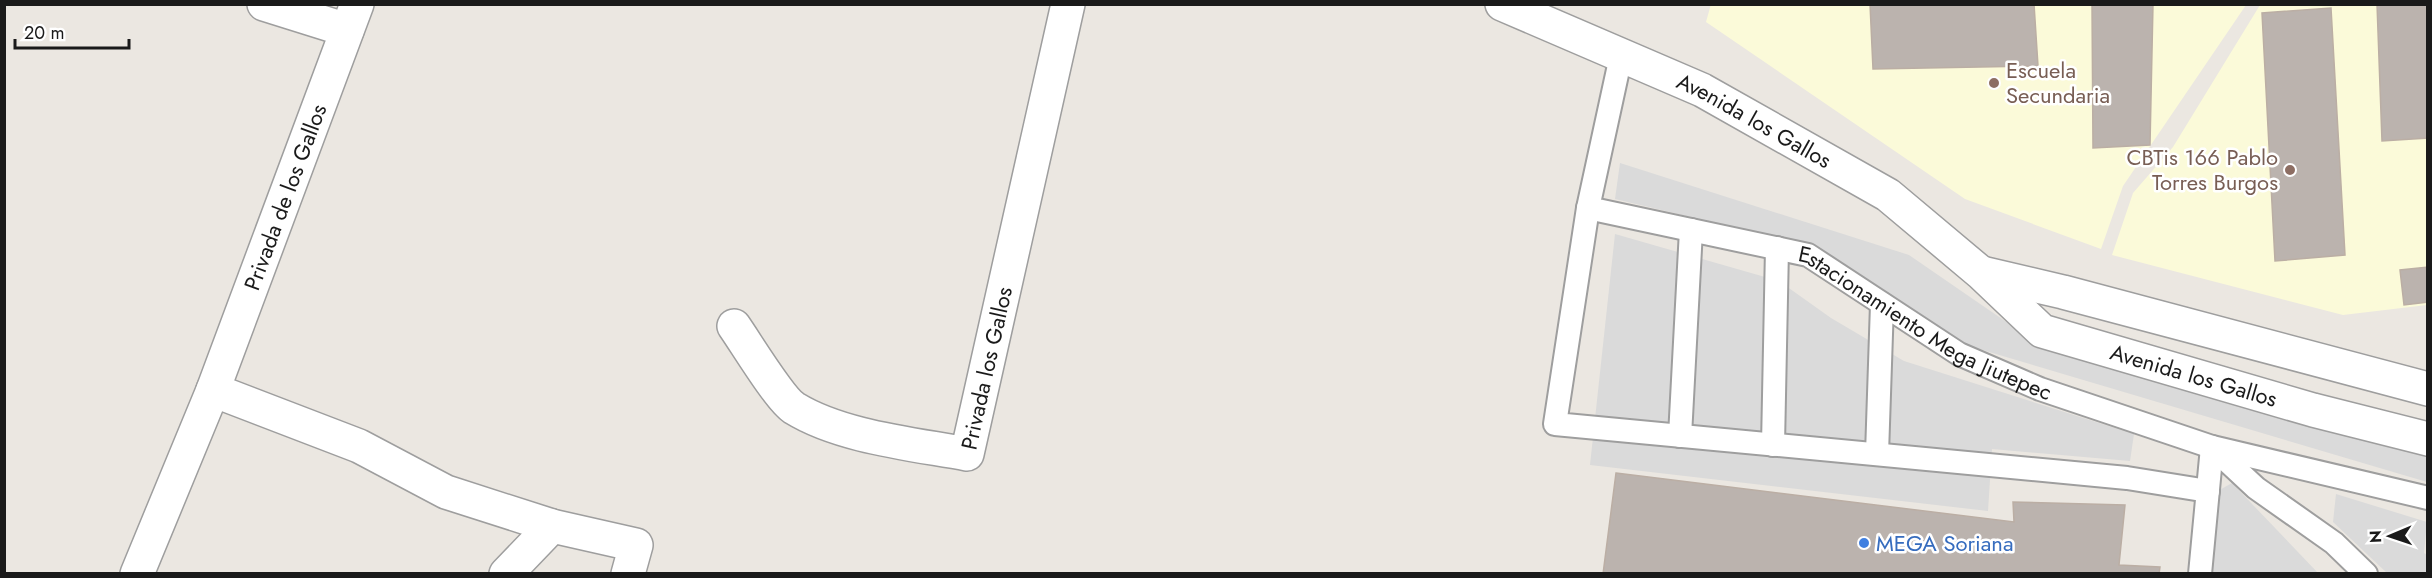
<svg xmlns="http://www.w3.org/2000/svg" width="2432" height="578" font-family="Jost,sans-serif">
  <style>
    .education { fill: #fbfad9 }
    .parking { fill: #dadada }
    .building { fill: #bbb3ae; stroke: #bbaea4; stroke-width: 1.5 }
    .lines { fill: none; stroke-linecap: round; stroke-linejoin: round }
    .lane-casing { stroke: #9e9e9e; stroke-width: 26 }
    .street-casing { stroke: #9e9e9e; stroke-width: 36 }
    .lane { stroke: #fff; stroke-width: 22 }
    .street { stroke: #fff; stroke-width: 33 }
    .education-dot { fill: #8d6e63; stroke: #fff; stroke-width: 2 }
    .shop-dot { fill: #3f7fe0; stroke: #fff; stroke-width: 2 }
    .labels { text-anchor: middle; dominant-baseline: central; stroke-width: 5; stroke-linejoin: round; paint-order: stroke }
    .education-label { font-size: 22px; fill: #785e54; stroke: #fff; text-anchor: start }
    .street-label { font-size: 22px; fill: #1a1a1a; stroke: #fff }
    .shop-label { font-size: 22px; fill: #366cbe; stroke: #fff; text-anchor: start }
  </style>
  <rect width="100%" height="100%" fill="#ebe7e1"/>
  <path class="education" d="M 1711,4 L 2246,5 L 2123,186 L 2101,249 L 1965,199 L 1706,22 Z
    M 2260,5 L 2427,5 L 2427,305 L 2343,315 L 2112,255 L 2133,193 L 2173,147 Z"/>
  <path class="parking" d="M 1620,163 L 1909,255 L 2037,343 L 2427,454 L 2427,482 L 1969,346 L 1812,246 L 1615,199 Z
    M 1615,234 L 1779,281 L 1831,318 L 1904,361 L 2134,434 L 2130,461 L 1992,449 L 1988,511 L 1590,465 Z
    M 2232,483 L 2318,573 L 2208,574 L 2216,492 Z
    M 2336,494 L 2427,522 L 2424,553 L 2427,555 L 2427,573 L 2387,573 L 2333,522 Z"/>
  <path class="building" d="M 1870,4 L 2034,4 L 2038,66 L 1873,69 Z
    M 2092,4 L 2153,4 L 2150,145 L 2093,148 Z
    M 2377,4 L 2428,4 L 2428,138 L 2382,141 Z
    M 2331,8 L 2345,255 L 2275,261 L 2262,13 Z
    M 2428,267 L 2428,302 L 2404,305 L 2400,270 Z
    M 1616,473 L 2014,522 L 2013,502 L 2125,505 L 2119,565 L 2160,567 L 2159,574 L 1603,574 Z"/>
  <g class="lines">
    <g class="lane-casing">
      <g id="lane">
        <path id="s1" d="M 1621,56 L 1588,208 L 1808,255 L 1959,354 L 2040,389 L 2212,447 L 2256,488 L 2334,543 L 2366,574"/>
        <path d="M 1588,208 L 1555,424 L 2127,478 L 2208,491"/>
        <path d="M 1680,436 L 1691,230"/>
        <path d="M 1773,445 L 1777,248"/>
        <path d="M 1877,454 L 1882,304"/>
        <path d="M 2200,574 L 2212,447 L 2428,498"/>
      </g>
    </g>
    <g class="street-casing">
      <g id="street">
        <path d="M 264,4 L 347,30"/>
        <path id="s2" d="M 1502,4 L 1702,90 L 1888,195 L 1981,273 L 2042,331 L 2313,410 L 2428,439"/>
        <path d="M 1982,273 L 2063,292 L 2428,389"/>
        <path id="s3" d="M 734,326 C 746,343 779,398 794,408 C 841,437 913,444 967,454 L 1068,4"/>
        <path d="M 213,390 L 359,446 L 446,492 L 552,526 L 636,545 L 628,574"/>
        <path id="s4" d="M 137,574 L 213,390 L 357,4"/>
        <path d="M 506,574 L 552,526"/>
      </g>
    </g>
    <use href="#lane" class="lane"/>
    <use href="#street" class="street"/>
  </g>
  <g class="education-dot">
    <circle cx="1994" cy="83" r="6"/>
    <circle cx="2290" cy="170" r="6"/>
  </g>
  <circle class="shop-dot" cx="1864" cy="543" r="6"/>
  <g class="labels">
    <g class="education-label">
      <text x="2006" y="70">Escuela<tspan x="2006" dy="25">Secundaria</tspan></text>
      <text x="2278" y="157" text-anchor="end">CBTis 166 Pablo<tspan x="2278" dy="25">Torres Burgos</tspan></text>
    </g>
    <g class="street-label">
      <text stroke="none"><textPath href="#s2" startOffset="278">Avenida los Gallos</textPath></text>
      <text stroke="none"><textPath href="#s4" startOffset="405">Privada de los Gallos</textPath></text>
      <text stroke="none"><textPath href="#s1" startOffset="516">Estacionamiento Mega Jiutepec</textPath></text>
      <text stroke="none"><textPath href="#s3" startOffset="370">Privada los Gallos</textPath></text>
      <text stroke="none"><textPath href="#s2" startOffset="795">Avenida los Gallos</textPath></text>
    </g>
    <g class="shop-label">
      <text x="1876" y="543">MEGA Soriana</text>
    </g>
  </g>
  <rect width="2432" height="578" fill="none" stroke="#1a1a1a" stroke-width="12"/>
  <g transform="translate(2390 536) rotate(268)" stroke="#ffffff" stroke-width="4.5" paint-order="stroke">
  <path d="M0-4.5L10 22L0 15L-10 22Z" fill="#1a1a1a"/>
  <text y="-9" font-size="16" font-weight="bold" text-anchor="middle" fill="#1a1a1a">N</text>
  </g>
  <path d="M15 39v9h114v-9" fill="none" stroke="#1a1a1a" stroke-width="3"/>
  <text x="24" y="39" font-size="18" fill="#1a1a1a" stroke="#ffffff" stroke-width="4.5" paint-order="stroke">20 m</text>
</svg>
